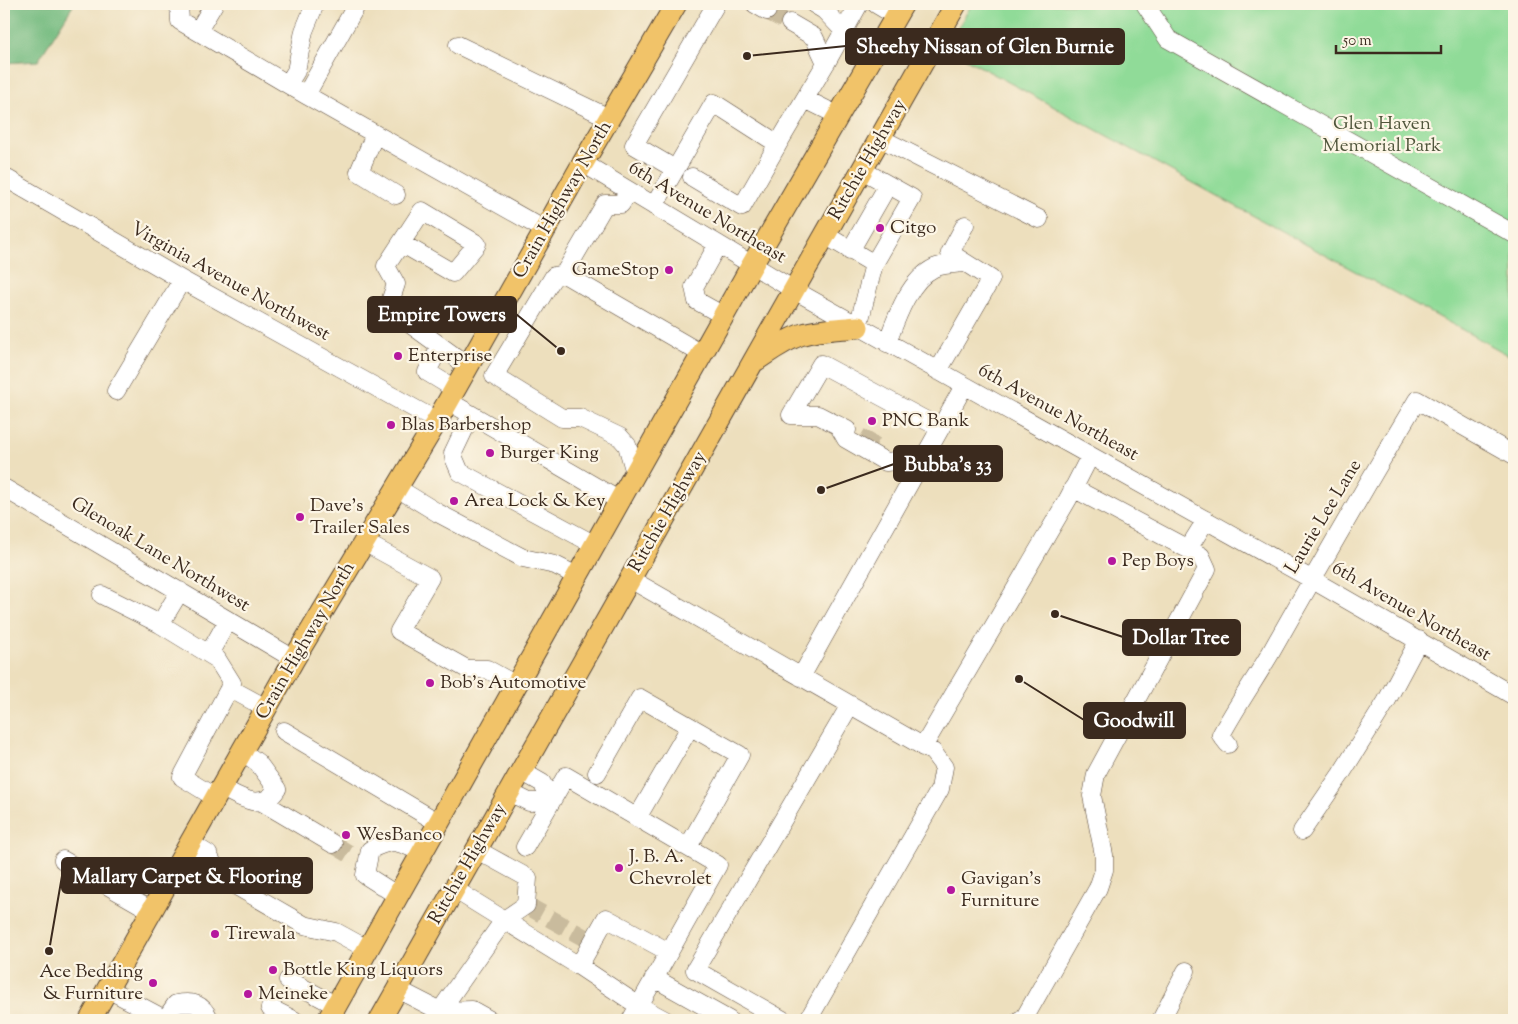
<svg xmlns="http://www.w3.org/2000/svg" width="1518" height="1024" font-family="'Sorts Mill Goudy',serif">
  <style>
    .green { fill: #90db98; stroke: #66825b }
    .forest { fill: #74bb80; stroke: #58724f }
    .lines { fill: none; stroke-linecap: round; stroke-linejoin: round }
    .minor-tunnel { stroke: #c9bb9d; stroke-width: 18; stroke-dasharray: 18 9; stroke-linecap: butt }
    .minor-casing { stroke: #564536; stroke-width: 19 }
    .major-casing { stroke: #564536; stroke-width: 23 }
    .minor { stroke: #fff; stroke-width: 18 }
    .major { stroke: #f1c369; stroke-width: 21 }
    .poi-dot { fill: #b5179e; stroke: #fcf5e5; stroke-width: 2 }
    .labels { text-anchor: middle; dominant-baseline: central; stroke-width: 4.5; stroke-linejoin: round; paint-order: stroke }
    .park-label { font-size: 19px; fill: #50563c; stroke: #fcf5e5 }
    .street-label { font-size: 19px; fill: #3b2a1e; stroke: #fcf5e5 }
    .poi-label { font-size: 19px; fill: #3b2a1e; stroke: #fcf5e5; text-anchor: start }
    .leader { fill: none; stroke: #3b2a1e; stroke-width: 2 }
    .callout-dot { fill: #3b2a1e; stroke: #fcf5e5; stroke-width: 2 }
    .callout { fill: #3b2a1e; stroke: #3b2a1e; stroke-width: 2 }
    .callout-label { font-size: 20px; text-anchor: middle; font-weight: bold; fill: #fff }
  </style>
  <rect width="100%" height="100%" fill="#fcf5e5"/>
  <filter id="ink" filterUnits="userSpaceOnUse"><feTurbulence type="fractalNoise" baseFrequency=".02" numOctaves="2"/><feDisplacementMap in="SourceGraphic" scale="10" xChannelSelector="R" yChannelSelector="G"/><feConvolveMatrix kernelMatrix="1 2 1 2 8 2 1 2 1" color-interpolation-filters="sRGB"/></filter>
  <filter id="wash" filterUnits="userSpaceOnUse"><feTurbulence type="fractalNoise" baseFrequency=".0096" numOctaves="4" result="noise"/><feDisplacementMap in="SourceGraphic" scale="20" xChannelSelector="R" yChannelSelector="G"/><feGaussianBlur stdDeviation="1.12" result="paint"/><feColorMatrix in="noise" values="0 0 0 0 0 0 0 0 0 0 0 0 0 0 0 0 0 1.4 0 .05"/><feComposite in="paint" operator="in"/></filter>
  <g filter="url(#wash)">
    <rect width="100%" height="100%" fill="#eddfbd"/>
    <path class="green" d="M 972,4 L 1514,4 L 1514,358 L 946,48 Z"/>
    <path class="forest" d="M 4,4 L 74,4 L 38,61 L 4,63 Z"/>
  </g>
  <g filter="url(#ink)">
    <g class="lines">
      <path class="minor-tunnel" d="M 767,11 L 790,23
        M 860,437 L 880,449
        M 333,844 L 351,855
        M 526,905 L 592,942"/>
      <g class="minor-casing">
        <path id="minor" d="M 179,4 L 180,21 L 306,95 L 545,230
          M 755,4 L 767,11
          M 814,4 L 824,10 L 844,31
          M 876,4 L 896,16
          M 1145,4 L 1168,39 L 1514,234
          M 198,31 L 214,4
          M 458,45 L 609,118
          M 826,63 L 859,4
          M 288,84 L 296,71 L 304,31 L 315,4
          M 306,95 L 357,4
          M 805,99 L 839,116
          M 375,134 L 359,172 L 396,195
          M 880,138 L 1039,219
          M 778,144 L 826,63 L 814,37 L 790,23
          M 583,163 L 794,290 L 1311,579 L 1514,696
          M 675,169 L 634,145 L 716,4
          M 4,177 L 182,280 L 437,421
          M 629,191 L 621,204 L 605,204 L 564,274 L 702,354
          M 654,206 L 714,103 L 778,144 L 742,207 L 692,177
          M 825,235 L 874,264
          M 401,243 L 453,273 L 477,244 L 422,211 L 386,266 L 396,284 L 388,308 L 468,366
          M 718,244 L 694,287 L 697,301 L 724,316
          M 850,251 L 888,185
          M 564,274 L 554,276 L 494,376 L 562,418 L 580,418 L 620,437 L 627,445 L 635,473
          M 858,327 L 874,264 L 912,198 L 862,170
          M 887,343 C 896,319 909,280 934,268 C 943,264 955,264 965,263
          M 440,346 L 427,372 L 455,389
          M 938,371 L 991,279 L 950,253 L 965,225
          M 116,391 L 182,280
          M 448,401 L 620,501
          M 471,415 L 453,453 L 454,458 L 460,472 L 595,545
          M 791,415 L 821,364 L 940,428
          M 791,415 L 818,415 L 847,430
          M 838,425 L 846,439 L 886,462 L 904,460
          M 4,488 L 294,659
          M 397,488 L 438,513 L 523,558 L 555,565 L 577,576
          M 364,542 L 430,578 L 399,631 L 467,669 L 487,669 L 516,685
          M 1188,549 L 1206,520
          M 630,579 L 933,752 L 944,767 L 940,789 L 808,1020
          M 180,591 L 160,624 L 217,659 L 232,683 L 182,777 L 216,798
          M 102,595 L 160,624
          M 209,654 L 228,620
          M 801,677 L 964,386
          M 229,688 L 266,708
          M 284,731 L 439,823
          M 1228,744 L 1221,735 C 1236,707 1254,681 1270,654 C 1318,569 1367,484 1417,400 L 1514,455
          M 923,747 L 1068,499 L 1090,456
          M 597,773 L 640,698 L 740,755 L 688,847
          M 222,788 C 240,797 262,813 277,789 L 258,763 L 242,751
          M 509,792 L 529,802 L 551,801 L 542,783 L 521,771
          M 262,802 L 333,844
          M 637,818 L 690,727
          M 1302,831 L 1341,774 L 1386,702 L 1419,640
          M 190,843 L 208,854 L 219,876 L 304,925 L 336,932 L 369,950
          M 525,847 L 566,776 L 718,865 L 631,1020
          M 63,860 L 152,911
          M 454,889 L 504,920 L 526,905 L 528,878 L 477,850
          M 398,896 L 365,875 L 370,850 C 393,837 400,842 422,853
          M 579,966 L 606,918 L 669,952
          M 654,978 L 729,1020
          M 288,980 L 337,1006
          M 108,989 L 166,1020
          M 397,989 L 440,1011 L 434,1020
          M 270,1008 L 294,1020
          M 440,1011 L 504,920 L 579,966 L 639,1006 L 665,1020
          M 440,1011 L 472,1010 L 490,1020
          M 165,1020 L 176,1004 C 193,1001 202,1003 210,1020
          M 783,1020 L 695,970 L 850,705
          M 1020,1020 L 1025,1017 L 1098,888 L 1104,870 L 1104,855 L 1092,796 L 1096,774 L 1207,569 L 1201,556 L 1073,488
          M 1161,1020 L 1186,971"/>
      </g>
      <g class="major-casing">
        <path id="major" d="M 755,361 C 769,352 783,341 800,335 C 818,329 839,329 858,327
          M 90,1020 L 294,659 L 437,421 L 583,163 L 676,4
          M 328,1020 L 752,265 L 903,4
          M 380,1020 L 956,4"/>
      </g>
      <use href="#minor" class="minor"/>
      <use href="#major" class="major"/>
    </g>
  </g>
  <g class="poi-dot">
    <circle cx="880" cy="228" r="5"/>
    <circle cx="669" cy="270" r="5"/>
    <circle cx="398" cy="356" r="5"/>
    <circle cx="872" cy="421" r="5"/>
    <circle cx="391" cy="425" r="5"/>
    <circle cx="490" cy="453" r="5"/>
    <circle cx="454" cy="501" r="5"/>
    <circle cx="300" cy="517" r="5"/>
    <circle cx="1112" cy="561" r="5"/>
    <circle cx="430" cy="683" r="5"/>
    <circle cx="346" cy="835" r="5"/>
    <circle cx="619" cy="868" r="5"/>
    <circle cx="951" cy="890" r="5"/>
    <circle cx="215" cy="934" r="5"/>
    <circle cx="273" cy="970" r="5"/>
    <circle cx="153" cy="983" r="5"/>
    <circle cx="248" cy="994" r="5"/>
  </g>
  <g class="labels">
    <g class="park-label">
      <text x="1382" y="124">Glen Haven<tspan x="1382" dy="22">Memorial Park</tspan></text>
    </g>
    <g class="street-label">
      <text transform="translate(868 160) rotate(-60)">Ritchie Highway</text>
      <text transform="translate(563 200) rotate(-60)">Crain Highway North</text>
      <text transform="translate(707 213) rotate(31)">6th Avenue Northeast</text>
      <text transform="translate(230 282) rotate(29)">Virginia Avenue Northwest</text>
      <text transform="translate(1058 413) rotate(29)">6th Avenue Northeast</text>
      <text transform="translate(668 512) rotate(-60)">Ritchie Highway</text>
      <text transform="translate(1324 517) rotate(-59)">Laurie Lee Lane</text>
      <text transform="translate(160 555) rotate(31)">Glenoak Lane Northwest</text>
      <text transform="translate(1411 612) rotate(30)">6th Avenue Northeast</text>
      <text transform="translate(306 641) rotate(-60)">Crain Highway North</text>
      <text transform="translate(468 864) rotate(-60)">Ritchie Highway</text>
    </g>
    <g class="poi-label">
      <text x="890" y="228">Citgo</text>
      <text x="659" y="270" text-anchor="end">GameStop</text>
      <text x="408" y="356">Enterprise</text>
      <text x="882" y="421">PNC Bank</text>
      <text x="401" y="425">Blas Barbershop</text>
      <text x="500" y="453">Burger King</text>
      <text x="464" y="501">Area Lock &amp; Key</text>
      <text x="310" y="506">Dave's<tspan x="310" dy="22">Trailer Sales</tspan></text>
      <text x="1122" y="561">Pep Boys</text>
      <text x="440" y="683">Bob's Automotive</text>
      <text x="356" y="835">WesBanco</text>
      <text x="629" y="857">J. B. A.<tspan x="629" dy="22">Chevrolet</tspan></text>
      <text x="961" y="879">Gavigan's<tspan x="961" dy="22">Furniture</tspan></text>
      <text x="225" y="934">Tirewala</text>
      <text x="283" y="970">Bottle King Liquors</text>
      <text x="143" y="972" text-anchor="end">Ace Bedding<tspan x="143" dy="22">&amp; Furniture</tspan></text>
      <text x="258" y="994">Meineke</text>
    </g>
  </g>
  <path class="leader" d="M747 56L846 46M561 351L516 314M821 490L894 464M1055 614L1123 637M1019 679L1084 720M49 951L62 876"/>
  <g class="callout-dot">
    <circle cx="747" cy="56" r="5"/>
    <circle cx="561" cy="351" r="5"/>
    <circle cx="821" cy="490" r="5"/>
    <circle cx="1055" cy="614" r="5"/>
    <circle cx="1019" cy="679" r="5"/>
    <circle cx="49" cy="951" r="5"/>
  </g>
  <g class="callout">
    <rect x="846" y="29" width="278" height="35" rx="5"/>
    <rect x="368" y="297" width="148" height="35" rx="5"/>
    <rect x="894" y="446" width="108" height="35" rx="5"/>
    <rect x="1123" y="620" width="117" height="35" rx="5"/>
    <rect x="1084" y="703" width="101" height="35" rx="5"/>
    <rect x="62" y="858" width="250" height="35" rx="5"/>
  </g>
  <g class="callout-label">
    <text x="985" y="53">Sheehy Nissan of Glen Burnie</text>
    <text x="442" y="321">Empire Towers</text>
    <text x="948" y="471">Bubba's 33</text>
    <text x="1181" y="644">Dollar Tree</text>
    <text x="1134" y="727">Goodwill</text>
    <text x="187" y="883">Mallary Carpet &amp; Flooring</text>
  </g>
  <rect width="1518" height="1024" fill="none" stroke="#fcf5e5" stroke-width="20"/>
  <path d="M1336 45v8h105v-8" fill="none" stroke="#3b2a1e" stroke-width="2.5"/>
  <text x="1343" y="45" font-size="15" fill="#3b2a1e" stroke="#fcf5e5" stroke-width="4" paint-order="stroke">50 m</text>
</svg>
